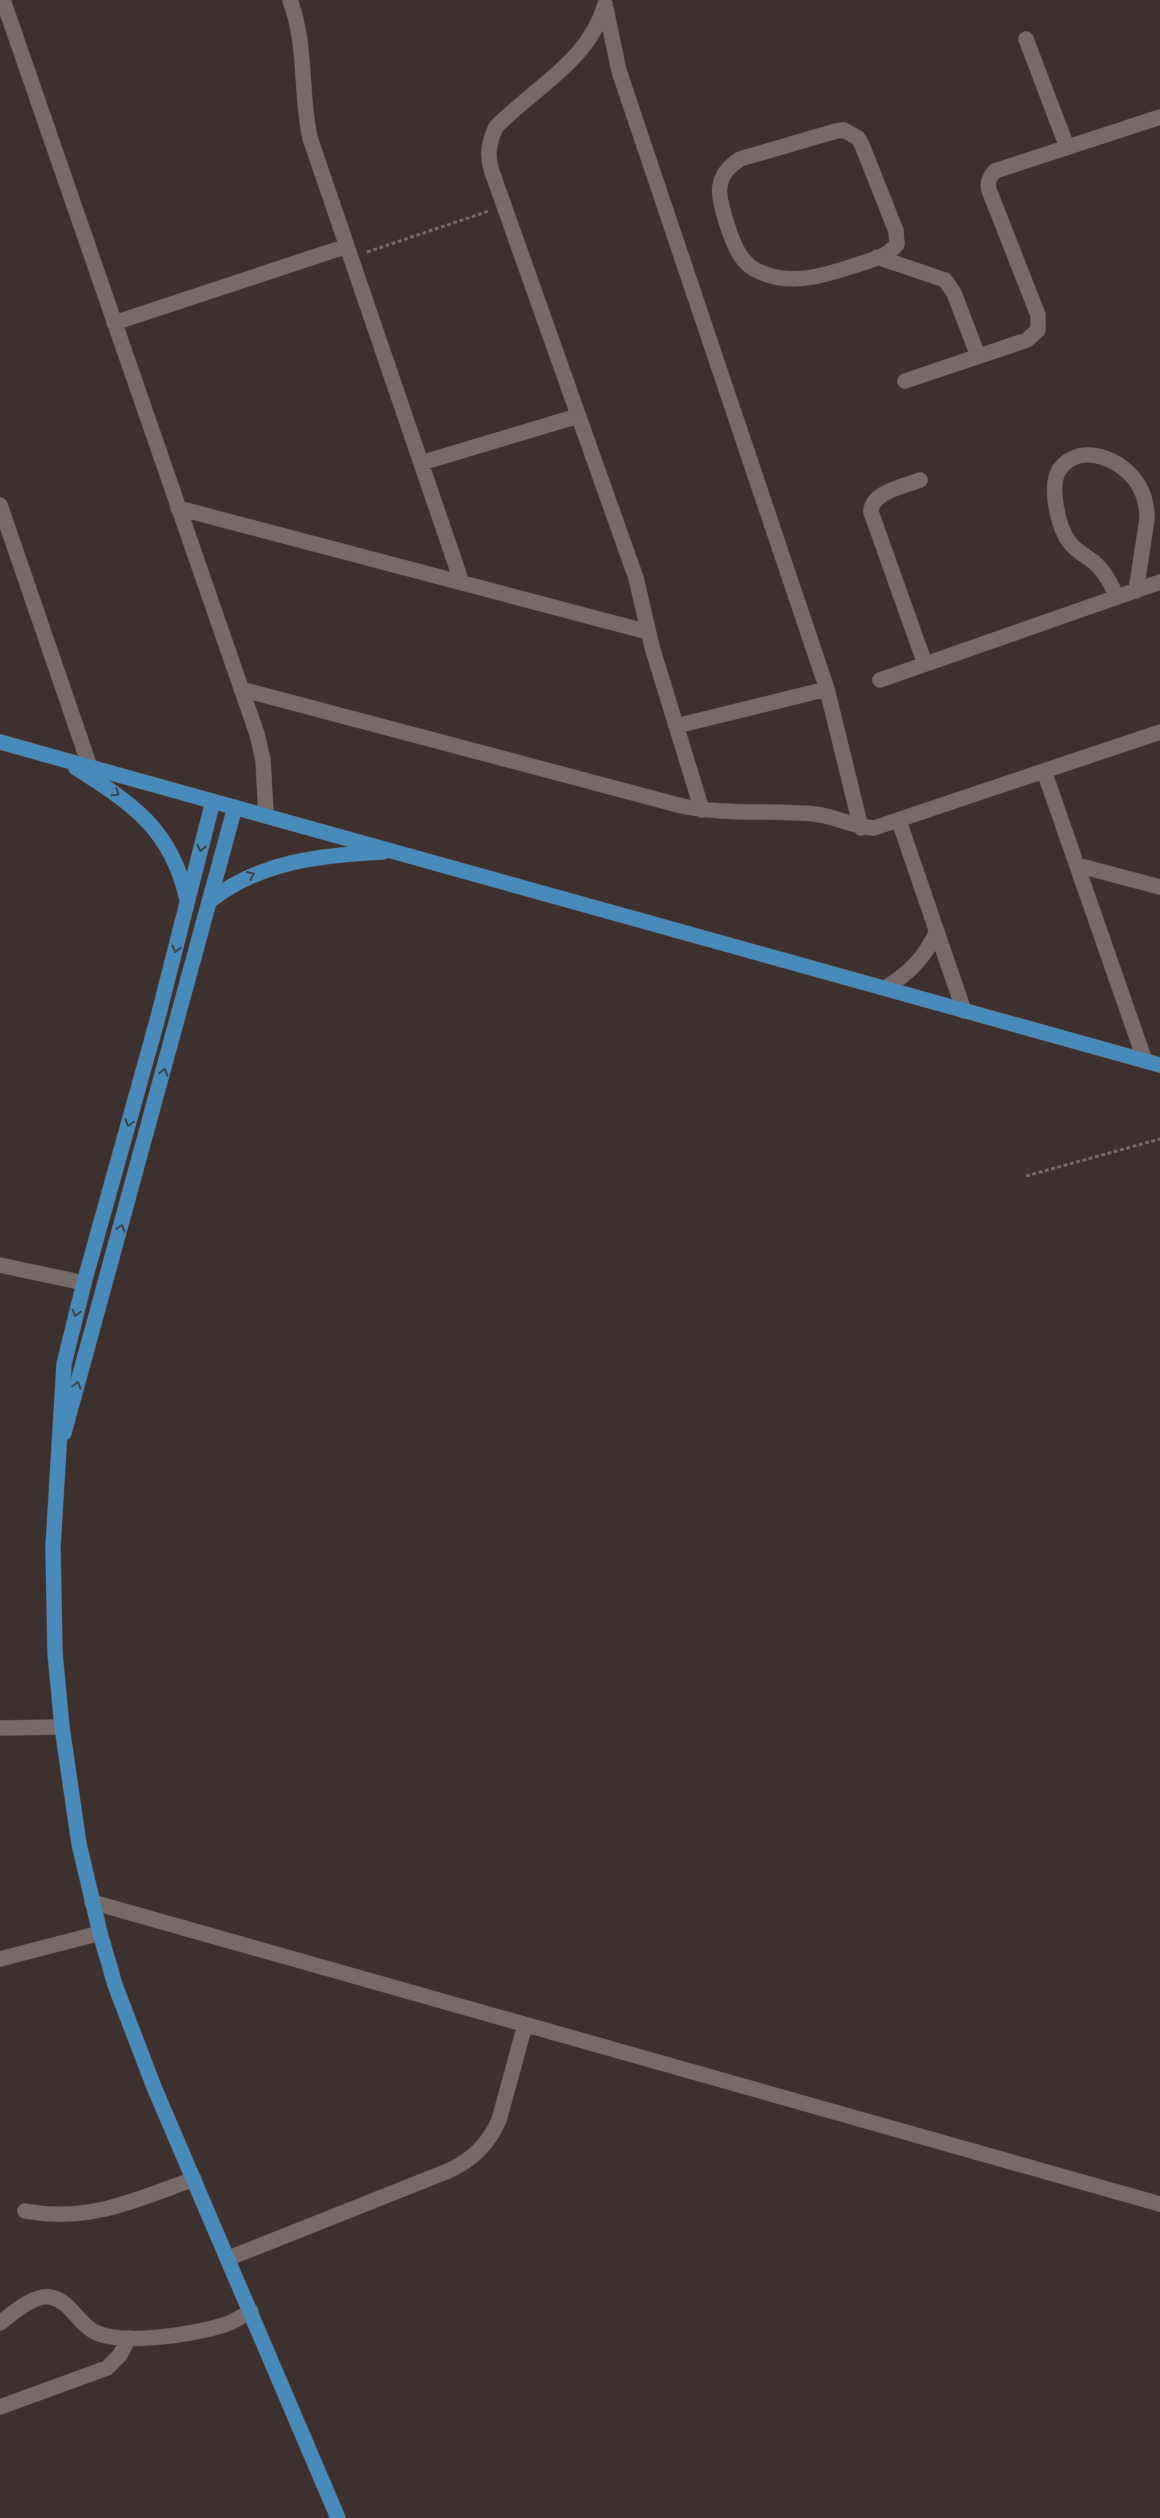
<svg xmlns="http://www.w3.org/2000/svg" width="1160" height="2518" font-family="Figtree,sans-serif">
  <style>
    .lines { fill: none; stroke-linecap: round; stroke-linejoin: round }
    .minor-casing { stroke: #594f4e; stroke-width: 16 }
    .major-casing { stroke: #594f4e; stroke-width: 16 }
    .path { stroke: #746968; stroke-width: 3; stroke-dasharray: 4 2.5; stroke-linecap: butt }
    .minor { stroke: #776a68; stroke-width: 15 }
    .major { stroke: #488aba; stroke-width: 15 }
    .oneway { stroke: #394552 }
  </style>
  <rect width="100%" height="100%" fill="#3d3130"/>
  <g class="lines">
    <g class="minor-casing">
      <path id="minor" d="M 3,0 L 257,734 L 263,760 L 266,814
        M 290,0 C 307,45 300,92 310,138 L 462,583
        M 605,4 C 590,60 535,87 496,127 C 489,142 487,153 491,169 L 636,578 L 652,647 L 702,810
        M 606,9 L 619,71 L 827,689 L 861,828
        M 1026,39 L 1067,147
        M 844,130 L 858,138 L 862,145 L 896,231 L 897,244 C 888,257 868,261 853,266 C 823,276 787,287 756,270 C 750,267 744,261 740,255 C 732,243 717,199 720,186 C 722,173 730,166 740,159 L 836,131 Z
        M 877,257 L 945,280 L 954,293 L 978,356
        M 114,323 L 347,246
        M 905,381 L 1027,340 L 1038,330 L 1038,315 L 989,190 C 987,182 989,177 995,171 L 1160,117
        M 421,463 L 578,416
        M 920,480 C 905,486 871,492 871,512 L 925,664
        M 0,505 L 90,767
        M 178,508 L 648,632
        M 1117,597 C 1111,584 1105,572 1094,562 C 1086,556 1076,551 1070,543 C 1058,528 1049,487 1059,470 C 1080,440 1125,460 1139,486 C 1145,496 1147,508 1147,519 L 1136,591
        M 880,680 L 1160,582
        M 241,689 L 682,806 C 726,815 770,810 814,814 C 835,816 853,827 874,828 L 1160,732
        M 676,726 L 827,689
        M 1044,771 L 1145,1061
        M 899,821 L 964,1011
        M 1077,865 L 1160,887
        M 885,988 C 910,973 925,957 937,931
        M 0,1265 L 84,1283
        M 0,1728 L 62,1727
        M 92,1902 L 1160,2204
        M 0,1959 L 100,1933
        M 25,2211 C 89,2223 135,2200 194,2179
        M 229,2258 L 448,2171 C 472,2160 488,2145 499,2120 L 525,2025
        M 0,2323 C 13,2313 33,2295 50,2297 C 70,2300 78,2324 95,2332 C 124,2346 194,2334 224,2325 C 233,2322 243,2316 251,2311
        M 0,2407 L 107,2368 L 120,2355 L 129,2338"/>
    </g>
    <g class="major-casing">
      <path id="major" d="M 0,742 L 1160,1065
        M 76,768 C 133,804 172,830 187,900
        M 213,801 L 157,1021 L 84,1283 L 64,1364 L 53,1547 L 55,1653 L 62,1727 L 79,1844 L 100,1933 L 115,1985 L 154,2087 L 338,2518
        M 210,901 C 260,861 322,855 383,852
        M 64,1433 L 235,807"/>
    </g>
    <path class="path" d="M 367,252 L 489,211
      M 1026,1176 L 1160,1139"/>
    <use href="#minor" class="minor"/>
    <use href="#major" class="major"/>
  </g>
  <defs><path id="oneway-chevron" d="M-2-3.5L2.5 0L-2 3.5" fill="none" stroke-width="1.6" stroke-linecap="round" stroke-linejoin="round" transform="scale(1.25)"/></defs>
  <g class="oneway">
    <use href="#oneway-chevron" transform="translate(116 793) rotate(33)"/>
    <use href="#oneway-chevron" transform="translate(201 848) rotate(104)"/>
    <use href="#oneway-chevron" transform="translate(251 875) rotate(-23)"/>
    <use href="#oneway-chevron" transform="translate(176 949) rotate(104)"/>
    <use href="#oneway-chevron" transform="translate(164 1072) rotate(-74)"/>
    <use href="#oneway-chevron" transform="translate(129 1123) rotate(106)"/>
    <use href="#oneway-chevron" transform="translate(121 1228) rotate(-74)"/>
    <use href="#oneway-chevron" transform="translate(76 1313) rotate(105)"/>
    <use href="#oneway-chevron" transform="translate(77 1385) rotate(-74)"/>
  </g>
</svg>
